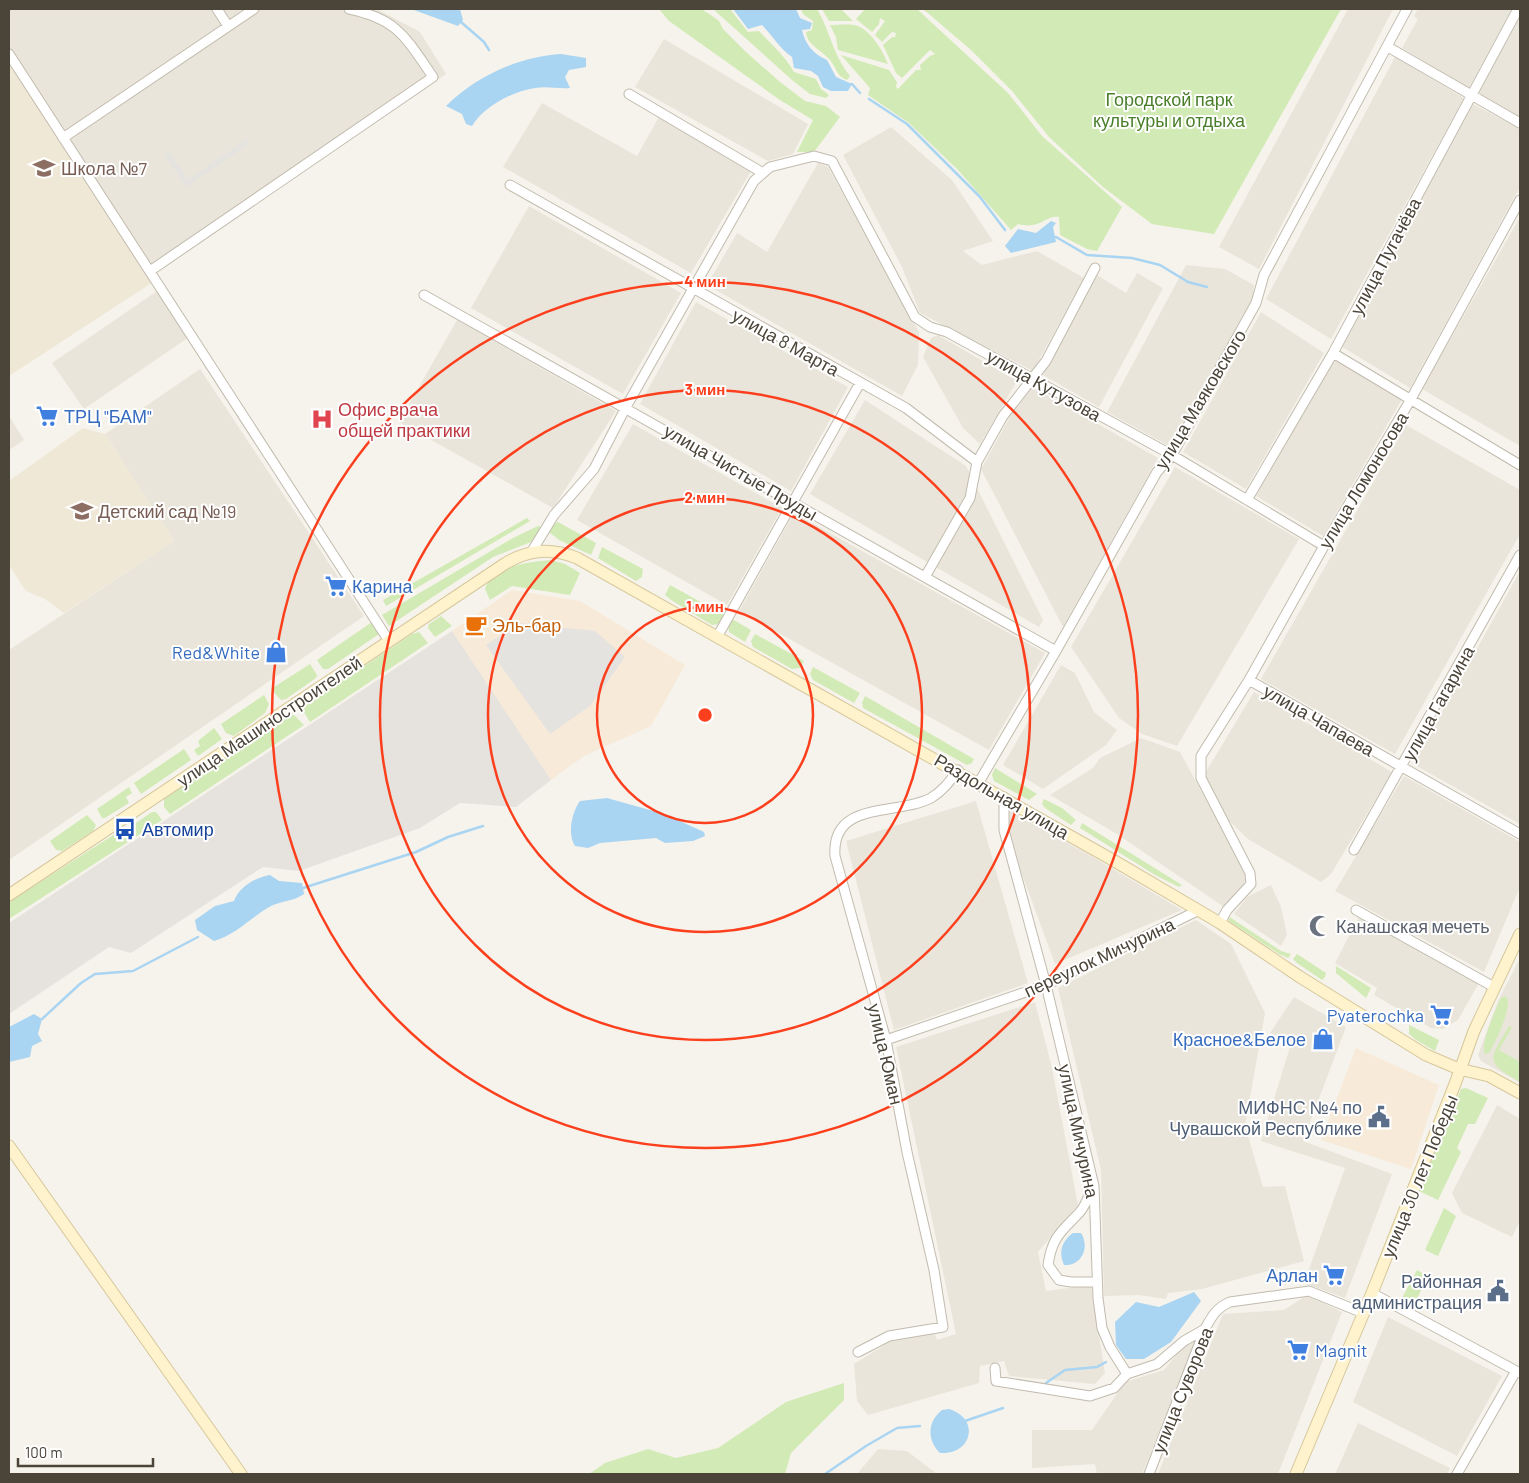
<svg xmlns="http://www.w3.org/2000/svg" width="1529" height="1483" font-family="Barlow,sans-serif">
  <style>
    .residential { fill: #eae5da }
    .commercial { fill: #f7ead8 }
    .industrial { fill: #e6e2dd }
    .education { fill: #efe8d6 }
    .green { fill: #d2eab5 }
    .parking { fill: #e5e3e0 }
    .water { fill: #a9d4f2 }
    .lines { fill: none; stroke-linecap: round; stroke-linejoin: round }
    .stream { stroke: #a9d4f2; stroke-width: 2.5 }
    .street-casing { stroke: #c2bbae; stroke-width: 11 }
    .secondary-casing { stroke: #d6c79b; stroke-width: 13 }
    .street { stroke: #fff; stroke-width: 9 }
    .secondary { stroke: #fff3cd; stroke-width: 11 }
    .ring { fill: none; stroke: #fc3f1d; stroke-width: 2.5 }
    .labels { text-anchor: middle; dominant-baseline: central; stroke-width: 4; stroke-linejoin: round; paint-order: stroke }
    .park-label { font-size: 18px; fill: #4a7f2a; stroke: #fff }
    .education-label { font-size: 18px; fill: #785e54; stroke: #fff; text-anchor: start }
    .street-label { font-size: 18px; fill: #4b4439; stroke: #fff }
    .health-label { font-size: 18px; fill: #be3a42; stroke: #fff; text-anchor: start }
    .shop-label { font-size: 18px; fill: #366cbe; stroke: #fff; text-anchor: end }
    .food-label { font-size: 18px; fill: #c56008; stroke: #fff; text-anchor: start }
    .transit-label { font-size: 18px; fill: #164399; stroke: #fff; text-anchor: start }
    .worship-label { font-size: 18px; fill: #5b616d; stroke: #fff; text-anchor: start }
    .service-label { font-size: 18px; fill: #4e5e75; stroke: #fff; text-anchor: end }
    .centre { fill: #fc3f1d; stroke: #fff; stroke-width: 2.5 }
    .ring-label { font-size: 15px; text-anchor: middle; font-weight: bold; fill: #fc3f1d; stroke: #fff; stroke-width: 4; stroke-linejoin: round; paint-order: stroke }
  </style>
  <rect width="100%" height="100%" fill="#f6f3ec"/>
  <path class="residential" d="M 9,9 L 377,9 L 420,32 L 446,74 L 150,277 L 9,59 Z
    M 1348,9 L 1393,9 L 1259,269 L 1219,247 Z
    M 1418,9 L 1512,9 L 1469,88 L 1402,48 L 1418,19 L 1414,16 Z
    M 1520,14 L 1520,117 L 1478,93 Z
    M 664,39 L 808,124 L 793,154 L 768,161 L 635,87 Z
    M 1395,57 L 1464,98 L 1331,339 L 1266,299 Z
    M 542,103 L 637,156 L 659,117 L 751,171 L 691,273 L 503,167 Z
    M 1473,104 L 1520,129 L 1520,187 L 1410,388 L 1339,345 Z
    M 891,127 L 952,180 L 993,241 L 963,251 L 982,265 L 1037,251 L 1084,278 L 1033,371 L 920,313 L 902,267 L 843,155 Z
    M 818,163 L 828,167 L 919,332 L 918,365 L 902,396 L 707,285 L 737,233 L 767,252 Z
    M 529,206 L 681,293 L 623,394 L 471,308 Z
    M 1520,217 L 1520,446 L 1422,389 Z
    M 1186,265 L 1225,269 L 1254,285 L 1253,297 L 1171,447 L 1107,412 Z
    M 1137,273 L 1163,288 L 1099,407 L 1043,375 L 1097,275 L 1126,293 Z
    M 163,287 L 195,333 L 84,409 L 52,363 Z
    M 696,302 L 848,387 L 791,491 L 640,404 Z
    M 1261,312 L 1324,353 L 1246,489 L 1183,452 Z
    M 457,320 L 616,411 L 553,508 L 399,422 Z
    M 938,335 L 1017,381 L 980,444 L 963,428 L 923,357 L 931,338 Z
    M 1334,359 L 1402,399 L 1323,536 L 1256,496 Z
    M 200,369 L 364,616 L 9,860 L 9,650 L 174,541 L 105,434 Z
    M 1031,386 L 1158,458 L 1063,627 L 981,469 L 1021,397 Z
    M 865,400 L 966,466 L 1043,620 L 1039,627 L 810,494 Z
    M 9,416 L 24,440 L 9,450 Z
    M 633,424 L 782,508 L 727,605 L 577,520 Z
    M 1406,425 L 1520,490 L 1520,534 L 1395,754 L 1261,679 Z
    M 1175,467 L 1299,539 L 1177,746 L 1142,734 L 1119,718 L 1071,647 Z
    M 794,513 L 1045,653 L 989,750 L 739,611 Z
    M 1520,571 L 1520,824 L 1413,764 Z
    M 1061,665 L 1075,673 L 1094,712 L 1117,730 L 1106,745 L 1043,789 L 1003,765 Z
    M 1254,692 L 1392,772 L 1331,874 L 1321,882 L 1248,839 L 1228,820 L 1204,775 Z
    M 1141,738 L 1180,752 L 1245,872 L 1246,883 L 1224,907 L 1117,834 L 1050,795 L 1093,768 L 1100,758 Z
    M 1404,776 L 1520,842 L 1520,887 L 1484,972 L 1335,891 Z
    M 976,801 L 1028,983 L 894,1030 L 846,841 Z
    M 1009,810 L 1091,856 L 1182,910 L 1055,964 L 1009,839 Z
    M 1271,885 L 1281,907 L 1287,935 L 1281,946 L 1234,914 L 1247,897 Z
    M 1359,917 L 1479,983 L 1458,1020 L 1443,1029 L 1431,1028 L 1374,995 L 1377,988 L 1335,963 Z
    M 1196,920 L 1231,944 L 1265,1013 L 1245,1126 L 1263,1187 L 1285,1186 L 1304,1261 L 1202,1289 L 1168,1293 L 1166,1299 L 1139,1295 L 1104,1296 L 1101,1170 L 1058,988 Z
    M 1520,958 L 1520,1083 L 1481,1061 L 1478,1055 L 1498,1001 Z
    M 1294,997 L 1346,1027 L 1303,1141 L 1392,1174 L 1345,1298 L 1304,1283 L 1345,1168 L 1261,1141 L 1290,1047 L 1270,1033 Z
    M 1035,1002 L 1052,1068 L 1078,1205 L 1038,1252 L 1046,1291 L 1091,1285 L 1105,1373 L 1095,1384 L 1009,1376 L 1004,1361 L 980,1366 L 979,1383 L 868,1415 L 857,1401 L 854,1364 L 891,1341 L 934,1331 L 937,1340 L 956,1334 L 896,1047 Z
    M 1497,1105 L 1520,1119 L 1520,1221 L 1512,1237 L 1462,1213 L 1452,1193 Z
    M 1307,1295 L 1342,1312 L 1278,1474 L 1158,1474 L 1223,1314 L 1284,1310 Z
    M 1388,1317 L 1502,1376 L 1457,1456 L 1353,1402 Z
    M 1199,1339 L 1142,1474 L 1097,1474 L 1095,1464 L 1032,1468 L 1032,1430 L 1092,1430 L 1125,1382 L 1164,1370 L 1186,1343 Z
    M 1358,1423 L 1450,1468 L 1447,1474 L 1335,1474 Z
    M 878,1449 L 907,1451 L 937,1474 L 857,1474 Z"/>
  <path class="commercial" d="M 512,590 L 580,601 L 685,665 L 651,726 L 584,756 L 551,780 L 452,631 Z
    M 1356,1048 L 1439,1085 L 1411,1169 L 1321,1140 Z"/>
  <path class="industrial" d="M 452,631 L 551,780 L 516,807 L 460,803 L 420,828 L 299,871 L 263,867 L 131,953 L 109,947 L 9,1014 L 9,923 Z"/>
  <path class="education" d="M 9,59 L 153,282 L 9,376 Z
    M 83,428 L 105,434 L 174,541 L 64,613 L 45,599 L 26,591 L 9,565 L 9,481 Z"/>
  <path class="green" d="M 659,9 L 701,9 L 708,13 L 719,21 L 723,29 L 746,52 L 780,82 L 805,101 L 826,106 L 840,117 L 814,152 L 797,152 L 813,120 L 780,100 L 669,21 Z
    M 713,9 L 730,9 L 748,32 L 759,31 C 770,43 786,57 794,72 L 816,79 L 821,89 L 829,95 L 826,98 L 810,94 L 792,80 Z
    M 801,9 L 817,9 C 831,33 832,53 850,76 L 847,80 C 835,75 837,67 829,59 C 821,50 807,45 806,32 L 812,30 L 813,21 L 803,14 Z
    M 822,9 L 841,9 L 853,21 L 829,21 Z
    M 865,9 L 917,9 L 1008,93 L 1042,136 L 1122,207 L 1097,251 L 1087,249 L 1060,235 L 1059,217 C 1045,215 1041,230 1018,224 L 1011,230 L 958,170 L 909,123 L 868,95 L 870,88 L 841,55 L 889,70 L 897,82 L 896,87 L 898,89 L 916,70 L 921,70 L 920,65 L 930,56 L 935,54 L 930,50 L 902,78 L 896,73 L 883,45 L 892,37 L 895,37 L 896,33 L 892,32 L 882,42 L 875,35 L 885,21 L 880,18 L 879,24 L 872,32 L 856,19 Z
    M 923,9 L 1341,9 L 1214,234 L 1152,224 L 1103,187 L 1049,137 L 1012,91 L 971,50 Z
    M 830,25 C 837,25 847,24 854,25 C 870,28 883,51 888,64 L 838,50 L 836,37 Z
    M 527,518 L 530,521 L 386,606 L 383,600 Z
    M 558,522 L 596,543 L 591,555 L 559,540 L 549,532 L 554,524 Z
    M 538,526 L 542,527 L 531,542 L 493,557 L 392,624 L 389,626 L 382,615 L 513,538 Z
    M 602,547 L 643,569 L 642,577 L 636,581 L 598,558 Z
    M 550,560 L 565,564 L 580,573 L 570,595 L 512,586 L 490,600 L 485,589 C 492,566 529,562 550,560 Z
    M 670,585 L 724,615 L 719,624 L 712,625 L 671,600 L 665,595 Z
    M 441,616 L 452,626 L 435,637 L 428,628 L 429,624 Z
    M 732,619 L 751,630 L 745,642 L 729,632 L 728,626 Z
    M 372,622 L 379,634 L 328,669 L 323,669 L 317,660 Z
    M 419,632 L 428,643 L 310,722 L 302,709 L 305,706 L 412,634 Z
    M 755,634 L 804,661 L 800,668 L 792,669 L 753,647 L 751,641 Z
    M 310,664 L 317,675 L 316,678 L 286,699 L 281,700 L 271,689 Z
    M 813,667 L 860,693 L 854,703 L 813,680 L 810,674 Z
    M 264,695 L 269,704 L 265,713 L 234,736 L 226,733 L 221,724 Z
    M 865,696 L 974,759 L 972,763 L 967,765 L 863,708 L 862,703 Z
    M 290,715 L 294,715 L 304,725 L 170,814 L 164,807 L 164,799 Z
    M 214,728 L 222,739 L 198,756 L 194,750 L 200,746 L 198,741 Z
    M 184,749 L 191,760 L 141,794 L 134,783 Z
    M 995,768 L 1037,794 L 1029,800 L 994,781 L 992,775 Z
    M 129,787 L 132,793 L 126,797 L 129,803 L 105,818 L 102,818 L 97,809 Z
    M 1044,799 L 1062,808 L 1076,820 L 1071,825 L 1045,808 L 1042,804 Z
    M 152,812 L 156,812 L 162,820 L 9,919 L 9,902 L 118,832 L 129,832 L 133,825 Z
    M 87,815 L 96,825 L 93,831 L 62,851 L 56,850 L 50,841 Z
    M 1082,823 L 1182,885 L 1179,887 L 1155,875 L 1080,828 Z
    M 1228,916 L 1281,951 L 1291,954 L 1288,958 L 1279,954 L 1229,921 Z
    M 1297,954 L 1326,973 L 1325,977 L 1322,980 L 1297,963 L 1293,959 Z
    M 1336,966 L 1371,988 L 1366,998 L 1336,973 Z
    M 1506,996 C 1514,1005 1495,1043 1489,1053 L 1485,1054 C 1479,1047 1496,1008 1501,998 Z
    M 1409,1025 L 1439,1040 L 1435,1051 L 1416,1040 L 1409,1034 Z
    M 1509,1026 L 1512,1027 L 1499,1050 L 1520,1062 L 1520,1082 C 1483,1061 1490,1060 1509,1026 Z
    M 1466,1088 L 1488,1098 L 1475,1124 L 1468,1124 L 1457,1148 L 1461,1152 L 1438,1200 L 1419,1191 L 1461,1089 Z
    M 1444,1208 L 1456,1216 L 1438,1256 L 1425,1250 Z
    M 1417,1270 L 1428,1276 L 1414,1305 L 1402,1298 Z
    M 844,1383 L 844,1400 L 791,1453 L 785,1474 L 589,1474 L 605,1463 L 648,1449 L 676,1458 L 718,1448 L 786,1402 Z"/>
  <path class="parking" d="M 247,139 L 250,143 L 186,187 L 164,154 L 168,151 L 188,179 Z
    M 519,623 L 595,631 L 625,657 L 590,706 L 550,734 L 486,645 Z"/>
  <path class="water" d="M 411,9 L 460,9 L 463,20 L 458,26 Z
    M 733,9 L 796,9 L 800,18 L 812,23 L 810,29 L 802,30 C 805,44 813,54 827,60 L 836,77 L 852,84 L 848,91 L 831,91 L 823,87 L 818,76 L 811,71 L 794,68 L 792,57 C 779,48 773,36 762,25 L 748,29 Z
    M 561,54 L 586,58 L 586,67 L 569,70 L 565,77 L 570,88 C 559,89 546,86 535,88 C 513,91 483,107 472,126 L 466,124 L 462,114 L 446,106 C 476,76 518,57 561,54 Z
    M 1051,221 L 1056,223 L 1053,227 L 1056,242 L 1011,253 L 1005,246 L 1018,229 L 1036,233 Z
    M 607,798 L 664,814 L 704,832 L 705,836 L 693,841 L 665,843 L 656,838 L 600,843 L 588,848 L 575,846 C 567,834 572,812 580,801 Z
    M 270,875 L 279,881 L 302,883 L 304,894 C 294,901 282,901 271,906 C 251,917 236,935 214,941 L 197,930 L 195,920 L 215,906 L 234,901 C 239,887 256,877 270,875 Z
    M 34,1014 L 42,1019 L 38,1034 L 42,1041 L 32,1046 L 30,1057 L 9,1062 L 9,1027 Z
    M 1073,1233 L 1081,1233 C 1090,1247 1082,1266 1064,1265 C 1058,1252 1062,1241 1073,1233 Z
    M 1194,1292 L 1201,1301 L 1171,1342 L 1144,1359 L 1126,1359 L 1116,1345 L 1115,1322 L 1136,1302 L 1159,1307 Z
    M 949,1409 C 980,1418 973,1455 940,1453 C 927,1440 927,1422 942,1410 Z"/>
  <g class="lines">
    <path class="stream" d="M 461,22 L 484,42 L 489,50
      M 852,84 L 860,93
      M 869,99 L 907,124 L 980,197 L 1005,230
      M 1056,237 L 1087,255 L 1132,258 L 1160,265 L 1188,282 L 1207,287
      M 303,888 L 416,852 L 448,837 L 483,826
      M 42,1019 L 81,983 L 95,974 L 133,971 L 198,937
      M 1046,1383 L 1065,1370 L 1097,1367 L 1106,1362
      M 965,1421 L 1003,1408
      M 825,1474 L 866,1446 L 897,1428 L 920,1426"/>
    <g class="street-casing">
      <path id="street" d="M 217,9 L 228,26
        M 1388,47 L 1520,123
        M 9,54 L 389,641
        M 629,94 L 763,173
        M 63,138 L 254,9
        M 510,185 L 906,408 L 977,462
        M 150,271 L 433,77 C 406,38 398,19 349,9
        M 424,295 L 1056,651
        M 1333,353 L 1520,465
        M 1247,500 L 1333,353 L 1518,9
        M 532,551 L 554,515 L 594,469 L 626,407 L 754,181 L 770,167 L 814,156 L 832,161 L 915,317 L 930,327 L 947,332 L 1172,455 L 1324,546
        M 925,577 L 970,498 L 977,462 L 1003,416 L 1046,361 L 1095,268
        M 717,637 L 860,383
        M 1249,680 L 1520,834
        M 979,782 L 1056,651 L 1157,472 L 1172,455 L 1256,303 L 1264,275 L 1407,9
        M 1004,797 L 1004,830 L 1046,985 L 1094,1186 L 1098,1298 L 1102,1328 L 1110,1347 L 1127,1374 L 1157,1364 L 1184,1341 L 1205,1329
        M 1354,850 L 1520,555
        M 1356,910 L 1494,987
        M 1220,923 L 1227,910 L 1251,884 L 1250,873 L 1201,778 L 1201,756 L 1249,680 L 1324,546 L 1411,399 L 1520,200
        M 886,1040 L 1046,985 L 1199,910
        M 1092,1188 C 1089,1196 1085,1207 1079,1213 C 1061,1232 1052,1237 1048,1265 L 1059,1280 L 1071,1282 L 1097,1282
        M 1372,1293 L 1520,1373
        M 858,1352 L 889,1336 L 943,1327 L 934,1270 L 907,1152 L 886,1040 L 835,856 C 831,800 897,816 931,798 C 943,791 950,781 958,770
        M 995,1368 L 996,1381 L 1090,1396 L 1114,1388 L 1127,1374
        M 1149,1474 L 1205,1329 C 1212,1316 1216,1308 1230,1302 L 1309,1291 L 1363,1313
        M 1457,1474 L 1516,1371"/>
    </g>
    <g class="secondary-casing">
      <path id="secondary" d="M 9,895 L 506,563 C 530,549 551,548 577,558 L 1111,859 L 1220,923 L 1300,977 L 1426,1055 L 1459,1069 L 1489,1076 L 1520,1093
        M 9,1146 L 241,1474
        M 1296,1474 L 1372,1293 L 1455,1084 L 1474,1031 L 1520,934"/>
    </g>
    <use href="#street" class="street"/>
    <use href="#secondary" class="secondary"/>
  </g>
  <g class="ring">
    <circle cx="705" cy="715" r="108"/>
    <circle cx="705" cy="715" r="217"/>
    <circle cx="705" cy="715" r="325"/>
    <circle cx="705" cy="715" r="433"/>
  </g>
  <defs>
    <g id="school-bare" transform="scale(1.725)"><path d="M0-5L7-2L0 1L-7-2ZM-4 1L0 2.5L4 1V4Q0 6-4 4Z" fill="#8d6e63" stroke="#fff" stroke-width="2.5" paint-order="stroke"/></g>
    <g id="supermarket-bare" transform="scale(1.725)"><path d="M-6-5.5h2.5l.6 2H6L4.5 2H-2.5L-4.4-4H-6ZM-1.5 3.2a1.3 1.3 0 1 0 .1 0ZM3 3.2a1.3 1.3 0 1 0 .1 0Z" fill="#3f7fe0" stroke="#fff" stroke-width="2.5" paint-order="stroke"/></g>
    <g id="hospital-bare" transform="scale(1.725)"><path d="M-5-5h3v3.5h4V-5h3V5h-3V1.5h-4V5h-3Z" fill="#e0444e" stroke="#fff" stroke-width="2.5" paint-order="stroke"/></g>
    <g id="cafe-bare" transform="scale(1.725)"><path d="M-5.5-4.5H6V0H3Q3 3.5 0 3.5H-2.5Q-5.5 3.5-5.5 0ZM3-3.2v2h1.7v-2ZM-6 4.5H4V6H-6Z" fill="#e8710a" stroke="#fff" stroke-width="2.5" paint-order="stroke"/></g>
    <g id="shop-bare" transform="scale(1.725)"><path d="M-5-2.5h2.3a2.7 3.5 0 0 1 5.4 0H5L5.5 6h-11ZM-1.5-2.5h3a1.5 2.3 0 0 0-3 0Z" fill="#3f7fe0" stroke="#fff" stroke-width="2.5" paint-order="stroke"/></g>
    <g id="bus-bare" transform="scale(1.725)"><path d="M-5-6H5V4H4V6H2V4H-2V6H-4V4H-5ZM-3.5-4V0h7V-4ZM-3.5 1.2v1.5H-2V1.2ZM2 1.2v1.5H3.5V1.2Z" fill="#1a4fb4" stroke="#fff" stroke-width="2.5" paint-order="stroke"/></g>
    <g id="mosque-bare" transform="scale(1.725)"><path d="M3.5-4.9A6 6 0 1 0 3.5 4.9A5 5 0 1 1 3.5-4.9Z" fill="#6b7280" stroke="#fff" stroke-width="2.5" paint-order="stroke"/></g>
    <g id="civic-bare" transform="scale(1.725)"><path d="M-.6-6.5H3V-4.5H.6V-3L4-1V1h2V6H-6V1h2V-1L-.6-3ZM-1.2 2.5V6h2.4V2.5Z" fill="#5c6f8a" stroke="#fff" stroke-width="2.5" paint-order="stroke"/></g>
  </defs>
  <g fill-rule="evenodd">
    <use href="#school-bare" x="44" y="168"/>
    <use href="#supermarket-bare" x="47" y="416"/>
    <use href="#hospital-bare" x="322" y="419"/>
    <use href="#school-bare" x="82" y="511"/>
    <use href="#supermarket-bare" x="336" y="586"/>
    <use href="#cafe-bare" x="476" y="625"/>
    <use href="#shop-bare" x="276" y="652"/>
    <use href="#bus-bare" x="125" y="829"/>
    <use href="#mosque-bare" x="1320" y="926"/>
    <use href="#supermarket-bare" x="1441" y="1015"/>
    <use href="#shop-bare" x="1323" y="1039"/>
    <use href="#civic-bare" x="1379" y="1117"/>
    <use href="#supermarket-bare" x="1334" y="1275"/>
    <use href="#civic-bare" x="1498" y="1291"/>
    <use href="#supermarket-bare" x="1298" y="1350"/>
  </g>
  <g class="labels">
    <g class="park-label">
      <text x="1169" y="99">Городской парк<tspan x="1169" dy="21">культуры и отдыха</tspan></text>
    </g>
    <g class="education-label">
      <text x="61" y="168">Школа №7</text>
      <text x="98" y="511">Детский сад №19</text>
    </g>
    <g class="street-label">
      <text transform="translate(1385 256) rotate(-62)">улица Пугачёва</text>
      <text transform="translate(786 342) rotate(29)">улица 8 Марта</text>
      <text transform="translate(1044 385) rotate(29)">улица Кутузова</text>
      <text transform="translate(1200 399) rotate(-59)">улица Маяковского</text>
      <text transform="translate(741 472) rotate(30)">улица Чистые Пруды</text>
      <text transform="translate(1363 480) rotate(-59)">улица Ломоносова</text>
      <text transform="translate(1438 703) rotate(-61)">улица Гагарина</text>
      <text transform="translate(1319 720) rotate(30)">улица Чапаева</text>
      <text transform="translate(269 721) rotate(-34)">улица Машиностроителей</text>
      <text transform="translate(1002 796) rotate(30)">Раздольная улица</text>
      <text transform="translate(1099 957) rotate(-25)">переулок Мичурина</text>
      <text transform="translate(886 1054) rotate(77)">улица Юман</text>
      <text transform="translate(1079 1131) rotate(78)">улица Мичурина</text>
      <text transform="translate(1419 1176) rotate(-68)">улица 30 лет Победы</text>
      <text transform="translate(1182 1390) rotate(-68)">улица Суворова</text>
    </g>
    <g class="health-label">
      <text x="338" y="409">Офис врача<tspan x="338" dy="21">общей практики</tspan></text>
    </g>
    <g class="shop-label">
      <text x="64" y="416" text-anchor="start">ТРЦ "БАМ"</text>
      <text x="352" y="586" text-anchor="start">Карина</text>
      <text x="260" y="652">Red&amp;White</text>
      <text x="1424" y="1015">Pyaterochka</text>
      <text x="1306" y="1039">Красное&amp;Белое</text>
      <text x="1318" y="1275">Арлан</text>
      <text x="1315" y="1350" text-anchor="start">Magnit</text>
    </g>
    <g class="food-label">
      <text x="492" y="625">Эль-бар</text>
    </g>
    <g class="transit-label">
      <text x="142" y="829">Автомир</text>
    </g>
    <g class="worship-label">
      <text x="1336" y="926">Канашская мечеть</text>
    </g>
    <g class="service-label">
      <text x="1362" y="1107">МИФНС №4 по<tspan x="1362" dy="21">Чувашской Республике</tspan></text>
      <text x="1482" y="1281">Районная<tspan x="1482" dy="21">администрация</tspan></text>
    </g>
  </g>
  <circle cx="705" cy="715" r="8" class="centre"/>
  <g class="ring-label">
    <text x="705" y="287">4 мин</text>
    <text x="705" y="395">3 мин</text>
    <text x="705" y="503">2 мин</text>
    <text x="705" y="612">1 мин</text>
  </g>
  <rect width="1529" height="1483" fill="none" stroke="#4b4439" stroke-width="20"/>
  <path d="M18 1458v8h135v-8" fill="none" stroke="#4b4439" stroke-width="2.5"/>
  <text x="25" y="1458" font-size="15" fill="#4b4439" stroke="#ffffff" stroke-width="4" paint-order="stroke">100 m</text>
</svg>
